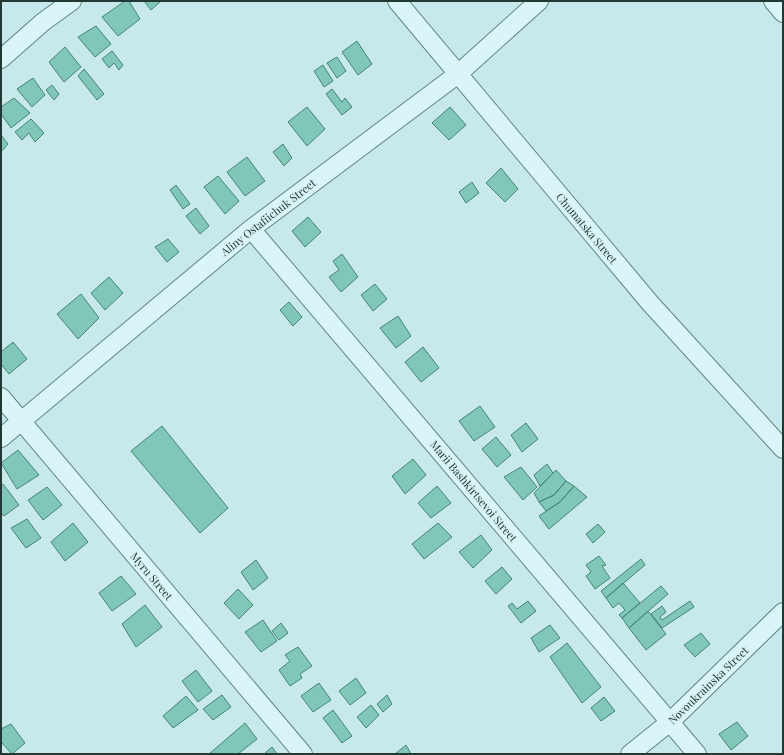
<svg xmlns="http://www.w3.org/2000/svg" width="784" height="755" font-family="'Playfair Display',serif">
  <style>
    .building { fill: #80c7b8; stroke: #458475 }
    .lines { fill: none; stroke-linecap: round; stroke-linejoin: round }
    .minor-casing { stroke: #5e8682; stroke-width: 20 }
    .minor { stroke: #daf5f7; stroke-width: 18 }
    .labels { text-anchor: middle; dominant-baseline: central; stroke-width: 3.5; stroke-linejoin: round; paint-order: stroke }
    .street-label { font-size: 11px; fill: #213834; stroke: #d7f1f4 }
  </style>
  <rect width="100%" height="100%" fill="#c8e9ec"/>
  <path class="building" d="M 125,1 L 129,1 L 140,19 L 118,36 L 102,17 Z
    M 144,1 L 161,1 L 151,10 Z
    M 96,26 L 111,44 L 95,57 L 78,37 Z
    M 357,41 L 372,64 L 358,75 L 342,52 Z
    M 65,47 L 81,67 L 64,82 L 49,62 Z
    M 112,51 L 123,65 L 119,70 L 114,63 L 109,68 L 102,59 Z
    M 337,57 L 346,71 L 337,78 L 327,63 Z
    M 323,65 L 333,81 L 324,87 L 314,71 Z
    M 84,69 L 104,94 L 97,100 L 78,76 Z
    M 33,78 L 45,95 L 32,107 L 17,89 Z
    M 52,85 L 59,94 L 54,100 L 46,90 Z
    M 332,89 L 342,102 L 345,98 L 352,107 L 342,115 L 326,94 Z
    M 14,98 L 30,113 L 11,128 L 1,114 L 1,107 Z
    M 307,107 L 325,129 L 307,146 L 288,122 Z
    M 450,107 L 466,125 L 449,140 L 432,123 Z
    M 31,119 L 44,133 L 35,142 L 29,133 L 22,140 L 15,132 Z
    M 1,135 L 8,144 L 1,152 Z
    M 283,144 L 292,158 L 284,166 L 273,152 Z
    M 247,157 L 265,181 L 245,196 L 227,172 Z
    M 501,168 L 518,189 L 505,202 L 486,183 Z
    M 218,176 L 239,201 L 225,214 L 204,187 Z
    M 472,182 L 479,193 L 466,203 L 459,192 Z
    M 176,185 L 190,204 L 183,209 L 170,190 Z
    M 196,208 L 209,226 L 200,234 L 186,216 Z
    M 308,217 L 321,232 L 305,247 L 292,231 Z
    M 168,239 L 179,252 L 167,262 L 155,247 Z
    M 342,254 L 358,277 L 341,292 L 329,277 L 339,270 L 333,261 Z
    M 109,277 L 123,293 L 105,310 L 91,293 Z
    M 375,284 L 387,299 L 373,311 L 361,295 Z
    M 81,294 L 99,318 L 78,339 L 57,314 Z
    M 289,302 L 302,317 L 293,326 L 280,310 Z
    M 398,316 L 411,336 L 396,348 L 380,328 Z
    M 13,342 L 27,359 L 9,374 L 1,364 L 1,352 Z
    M 423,347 L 439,368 L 421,382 L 405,362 Z
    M 480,406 L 495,427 L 474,441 L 459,421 Z
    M 526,423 L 538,439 L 522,452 L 511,435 Z
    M 162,426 L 228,508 L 200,533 L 131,451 Z
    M 496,437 L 511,455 L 497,467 L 482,449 Z
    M 18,450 L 39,475 L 17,489 L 1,463 Z
    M 413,459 L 426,475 L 405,494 L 392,476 Z
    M 547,464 L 553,473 L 540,486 L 534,475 Z
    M 521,467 L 537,487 L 523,500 L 504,477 Z
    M 556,470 L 566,481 L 554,495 L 539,502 L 534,493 Z
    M 566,481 L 574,486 L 560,502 L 546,511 L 539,502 L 554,495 Z
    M 3,484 L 19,505 L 4,516 L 1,512 L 1,485 Z
    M 437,486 L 451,503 L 431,518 L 418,503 Z
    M 574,486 L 587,497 L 549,529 L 539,516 L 560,502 Z
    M 47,487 L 62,505 L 43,520 L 28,500 Z
    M 27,519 L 41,538 L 26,548 L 11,528 Z
    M 73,523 L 88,542 L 65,561 L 51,542 Z
    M 438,523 L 452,537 L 424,559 L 412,544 Z
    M 598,524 L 605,532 L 593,543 L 586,534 Z
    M 481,535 L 492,550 L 473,568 L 459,552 Z
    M 599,556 L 606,565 L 602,566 L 610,578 L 595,589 L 586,576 L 591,572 L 586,565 Z
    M 641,559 L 645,565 L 606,598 L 601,591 Z
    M 256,560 L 268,578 L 253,590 L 241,572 Z
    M 502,567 L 512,579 L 496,594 L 485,581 Z
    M 121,576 L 136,594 L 112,611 L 99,593 Z
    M 623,583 L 640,603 L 622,618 L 619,615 L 625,610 L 619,603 L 613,608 L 606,598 Z
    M 661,586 L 668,594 L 629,628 L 622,618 Z
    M 238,589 L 253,605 L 239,619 L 224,603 Z
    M 528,601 L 536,611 L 521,623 L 508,606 L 512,603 L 517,609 Z
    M 690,601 L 694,607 L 662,628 L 651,614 L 662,606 L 666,612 L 660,617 L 662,620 Z
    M 145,605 L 162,627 L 136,647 L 122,624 Z
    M 648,611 L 666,634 L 646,650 L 629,628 Z
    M 263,620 L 277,641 L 261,652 L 245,632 Z
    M 281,623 L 288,633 L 279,640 L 272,631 Z
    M 550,625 L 560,638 L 539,652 L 531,638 Z
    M 701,633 L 710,644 L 695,657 L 684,645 Z
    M 567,643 L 601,687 L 582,703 L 550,657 Z
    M 298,647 L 312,666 L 300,674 L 302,678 L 290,686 L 279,670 L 290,661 L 285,655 Z
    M 196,670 L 212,691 L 198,702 L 182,681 Z
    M 356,678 L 366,693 L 350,705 L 339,691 Z
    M 319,683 L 331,700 L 313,712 L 301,696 Z
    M 222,695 L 231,707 L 213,720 L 203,709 Z
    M 387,695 L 392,704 L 383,712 L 377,704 Z
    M 186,696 L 198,710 L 173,728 L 163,716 Z
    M 604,697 L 615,711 L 601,721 L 591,708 Z
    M 371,705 L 379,715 L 366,728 L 357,717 Z
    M 333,710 L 352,736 L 342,743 L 323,718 Z
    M 737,722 L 748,736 L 731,750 L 719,734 Z
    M 245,723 L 257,739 L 238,754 L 209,754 Z
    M 11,724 L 25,743 L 12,754 L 1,742 L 1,729 Z
    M 406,745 L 411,754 L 395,754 Z
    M 272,747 L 277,754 L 264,754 Z"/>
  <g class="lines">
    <g class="minor-casing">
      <path id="minor" d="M 397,1 L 650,303 L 783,449
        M 773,1 L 783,13
        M 1,59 L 43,22 L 72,1
        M 251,229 L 697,754
        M 1,397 L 303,754
        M 1,438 L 251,229 L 458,74 L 539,1
        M 630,754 L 670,722 L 783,612"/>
    </g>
    <use href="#minor" class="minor"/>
  </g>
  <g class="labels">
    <g class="street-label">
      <text transform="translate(268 217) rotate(-38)">Aliny Ostafiichuk Street</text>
      <text transform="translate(587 228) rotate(50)">Chumatska Street</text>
      <text transform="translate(474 491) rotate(50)">Marii Bashkirtsevoi Street</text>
      <text transform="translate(152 576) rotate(50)">Myru Street</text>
      <text transform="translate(708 685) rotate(-44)">Novoukrainska Street</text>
    </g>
  </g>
  <rect width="784" height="755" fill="none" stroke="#213834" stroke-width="4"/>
</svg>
